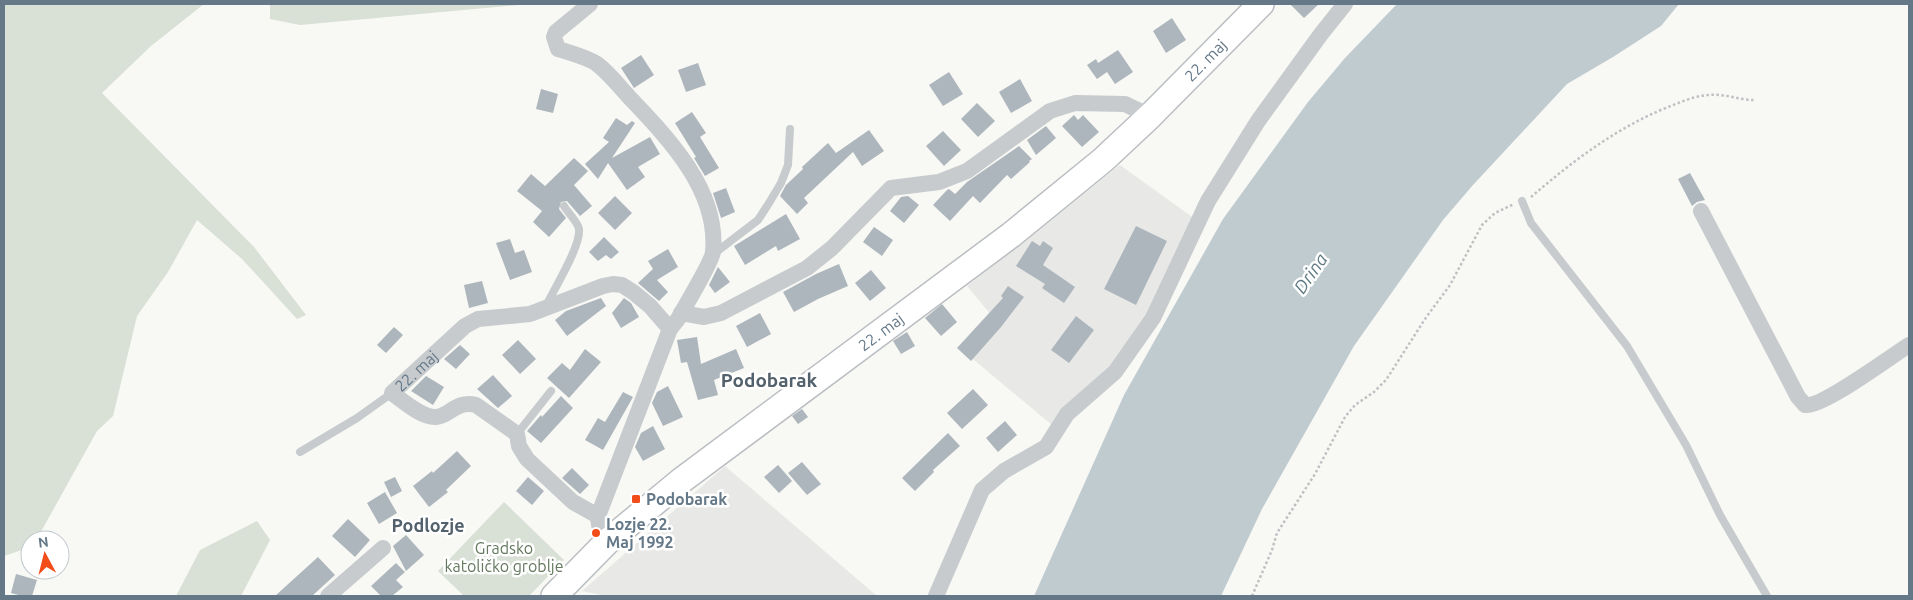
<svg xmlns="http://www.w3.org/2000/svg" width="1913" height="600" font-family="Ubuntu,sans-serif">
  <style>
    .built { fill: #e8e9e7 }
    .green { fill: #d9e0d5 }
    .water { fill: #c0cbd0 }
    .building { fill: #adb6bc }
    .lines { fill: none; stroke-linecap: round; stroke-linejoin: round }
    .primary-casing { stroke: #babec2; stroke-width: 28 }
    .path { stroke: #bec1c3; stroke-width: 2.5; stroke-dasharray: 2.5 2.5; stroke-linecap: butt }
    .lane { stroke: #c7cbce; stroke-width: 8 }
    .street { stroke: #c7cbce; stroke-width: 16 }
    .primary { stroke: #fff; stroke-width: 25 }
    .poi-dot { fill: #f24d19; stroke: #fff; stroke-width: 2 }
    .labels { text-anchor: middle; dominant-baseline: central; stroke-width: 5; stroke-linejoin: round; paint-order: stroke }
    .street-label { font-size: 16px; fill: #647888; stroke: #fff }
    .poi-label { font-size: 16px; font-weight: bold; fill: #647888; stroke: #fff; text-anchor: start }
    .park-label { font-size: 16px; fill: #65795f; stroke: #fff }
    .water-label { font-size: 18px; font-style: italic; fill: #5f7a83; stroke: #fff }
    .neighbourhood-label { font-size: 18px; font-weight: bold; fill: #52616c; stroke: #fff }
    .quarter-label { font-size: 19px; font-weight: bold; fill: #52616c; stroke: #fff }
  </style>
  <rect width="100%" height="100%" fill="#f8f8f4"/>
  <path class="built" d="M 1120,165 L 1195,219 L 1153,307 L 1117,361 L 1052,425 L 968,355 L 997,322 L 967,286 Z
    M 725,466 L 877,596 L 606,596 L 582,591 Z"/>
  <path class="green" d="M 4,4 L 204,4 L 151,46 L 102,93 L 254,247 L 306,315 L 297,319 L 242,259 L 197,220 L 168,272 L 137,316 L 113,416 L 97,431 L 38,537 L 35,540 L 30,540 L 30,544 L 22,550 L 4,556 Z
    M 270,4 L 529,4 L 300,25 L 270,19 Z
    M 504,502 L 564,560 L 529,596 L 464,596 L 438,571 Z
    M 257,521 L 270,540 L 241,596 L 176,596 L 200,550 Z"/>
  <path class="water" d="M 1397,4 L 1679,4 L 1661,26 L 1613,57 L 1567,84 L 1473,185 L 1443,220 L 1354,346 L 1262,509 L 1221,596 L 1034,596 L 1124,395 L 1223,219 L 1308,102 L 1345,58 Z"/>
  <path class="building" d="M 1290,4 L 1319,4 L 1304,18 Z
    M 1172,18 L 1186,40 L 1166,53 L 1153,31 Z
    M 1118,50 L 1133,72 L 1115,84 L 1107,72 L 1097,79 L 1087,65 L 1096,59 L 1098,63 Z
    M 641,55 L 654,75 L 634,88 L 621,68 Z
    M 698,63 L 706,85 L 686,92 L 678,70 Z
    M 949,72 L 963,94 L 943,106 L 929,85 Z
    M 1020,79 L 1032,101 L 1011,113 L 999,92 Z
    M 541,89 L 558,94 L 553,113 L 536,109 Z
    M 977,103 L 995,121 L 978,137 L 961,119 Z
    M 692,112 L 706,133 L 700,137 L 719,168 L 705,176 L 694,158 L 696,157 L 675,123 Z
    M 1074,115 L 1078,120 L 1083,115 L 1099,132 L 1082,147 L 1062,126 Z
    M 616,118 L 627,125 L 632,121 L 635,123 L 612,158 L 650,137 L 660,154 L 638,167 L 645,177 L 627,190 L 608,163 L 598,179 L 585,164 L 609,142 L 603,138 Z
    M 1046,126 L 1056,138 L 1036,155 L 1027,140 Z
    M 869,130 L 884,151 L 862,166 L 853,152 L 804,198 L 808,203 L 797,214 L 780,196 L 786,185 L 803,169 L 802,167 L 828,143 L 836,153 Z
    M 943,131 L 961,150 L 944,166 L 926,146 Z
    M 1019,146 L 1032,159 L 1029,161 L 1030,162 L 1011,179 L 1007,175 L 980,203 L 973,196 L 950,221 L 933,205 L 947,190 L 949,189 L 955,194 L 967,182 Z
    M 574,158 L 588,171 L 574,185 L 592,206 L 580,216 L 567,201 L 561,202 L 559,209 L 566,218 L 549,237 L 533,222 L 542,211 L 517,191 L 531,174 L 545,186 Z
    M 1690,173 L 1705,200 L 1697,202 L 1692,206 L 1678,179 Z
    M 726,188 L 735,212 L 721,218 L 713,193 Z
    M 615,196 L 632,213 L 615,230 L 598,213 Z
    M 908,196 L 919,205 L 904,223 L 890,211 L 901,197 Z
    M 786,214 L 800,239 L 778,251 L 776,246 L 745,265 L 734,246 Z
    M 1136,226 L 1167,241 L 1136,305 L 1104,289 Z
    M 874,227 L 893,240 L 882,256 L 863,242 Z
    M 604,237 L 619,252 L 611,259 L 606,255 L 598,261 L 589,252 Z
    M 510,239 L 515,253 L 524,250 L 532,272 L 510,280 L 496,243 Z
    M 1032,241 L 1040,246 L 1043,241 L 1053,248 L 1043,265 L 1075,287 L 1064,303 L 1042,288 L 1045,284 L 1016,266 Z
    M 668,249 L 678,267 L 657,280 L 668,292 L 659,301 L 638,283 L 653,269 L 648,261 Z
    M 839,264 L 848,286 L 818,299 L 794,312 L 783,292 L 816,274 Z
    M 718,267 L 730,282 L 715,293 L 709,285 Z
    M 871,270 L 886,288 L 870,301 L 855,283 Z
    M 482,281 L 488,303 L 469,308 L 464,285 Z
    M 1008,286 L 1024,297 L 1001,327 L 971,361 L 957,348 L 1003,298 L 1001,296 Z
    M 601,298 L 606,306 L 567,336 L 555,320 L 566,311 Z
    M 624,298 L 631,303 L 639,317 L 621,328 L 612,313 Z
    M 942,304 L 957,322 L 941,336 L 925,318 Z
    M 760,313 L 771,334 L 747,347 L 736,326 Z
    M 1076,316 L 1094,330 L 1069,363 L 1051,350 Z
    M 394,327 L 403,335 L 386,353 L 377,345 Z
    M 907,332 L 915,346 L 901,354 L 893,341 Z
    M 697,337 L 701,364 L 736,349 L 744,368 L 714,380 L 718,395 L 698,400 L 687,362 L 681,363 L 677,340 Z
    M 518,340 L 536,359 L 520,374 L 502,355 Z
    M 460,345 L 470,354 L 456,369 L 444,359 Z
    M 585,349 L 601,362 L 569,398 L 547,378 L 562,363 L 570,370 Z
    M 493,375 L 512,396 L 498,408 L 477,389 Z
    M 426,376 L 444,387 L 433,405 L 411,391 Z
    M 668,386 L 683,417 L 663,426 L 652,403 L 657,392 Z
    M 973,389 L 988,405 L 962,429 L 947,413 Z
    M 623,392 L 633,397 L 603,450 L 585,440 L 598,418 L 605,422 Z
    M 561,396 L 573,408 L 541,443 L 527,431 L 541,415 L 542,417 Z
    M 802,409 L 808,417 L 798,424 L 792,416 Z
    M 1005,421 L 1017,435 L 998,452 L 986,438 Z
    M 653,426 L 665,449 L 643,461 L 635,447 L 641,433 Z
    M 948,433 L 960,446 L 933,470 L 934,472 L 915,491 L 902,478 Z
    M 457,451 L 471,466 L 446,490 L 448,492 L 429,507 L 413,486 L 432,471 L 433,473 Z
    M 802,462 L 821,484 L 807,495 L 788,473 Z
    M 778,465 L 792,481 L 779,493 L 764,477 Z
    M 572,468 L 589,485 L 580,494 L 562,478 Z
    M 395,477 L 402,491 L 391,497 L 384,482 Z
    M 528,477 L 544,491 L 532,505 L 516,491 Z
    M 385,492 L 397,513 L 379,524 L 367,503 Z
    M 348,519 L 370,540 L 355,557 L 332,536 Z
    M 406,535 L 424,555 L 406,571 L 393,546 Z
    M 318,557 L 335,575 L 312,596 L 275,596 Z
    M 396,563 L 405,572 L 396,580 L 403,587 L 392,596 L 381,596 L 371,586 Z
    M 16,574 L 37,580 L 32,596 L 22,596 L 11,593 Z"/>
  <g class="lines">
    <g class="primary-casing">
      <g id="primary">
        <path id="s2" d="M 554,596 L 607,542 L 682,480 L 1011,235 L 1103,160 L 1150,116 L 1261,4"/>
      </g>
    </g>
    <path class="path" d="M 1531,197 C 1573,161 1616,128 1668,107 C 1681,102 1694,96 1708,95 C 1723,93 1739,100 1754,100
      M 1252,596 L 1272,550 L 1277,533 L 1315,474 L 1345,417 L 1355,405 L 1374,392 L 1386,380 L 1425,319 L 1450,285 L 1482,225 L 1495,213 L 1514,204"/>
    <path class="lane" d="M 1522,201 L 1531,223 L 1627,346 L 1686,445 L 1720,515 L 1767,596
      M 715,253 L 758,220 L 769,203 L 781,183 L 788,165 L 790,129
      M 546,306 C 554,289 581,246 579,229 C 578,222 568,213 564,206
      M 517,434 L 551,391
      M 300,452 L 357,418 L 392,393"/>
    <g class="street">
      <path d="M 590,4 L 556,32 L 554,37 L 558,49 C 568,52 589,58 597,64 C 609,73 619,86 629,97 C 668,138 719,190 713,252 C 712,262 684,308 678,319 L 670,329 L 598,516 L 599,525 L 607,542"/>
      <path d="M 1701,211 L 1798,397 L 1805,405 C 1822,408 1891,356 1909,345"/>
      <path d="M 681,313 L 704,317 L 721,313 L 807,268 L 832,248 L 891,188 L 939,182 L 967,171 L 1050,111 L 1075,103 L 1125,104 L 1150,116"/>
      <path id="s1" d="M 598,516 L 573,502 L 527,459 L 519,446 L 517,434 L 476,405 C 456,400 450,416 436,417 C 422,418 403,401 392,393 L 465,326 L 478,319 L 530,314 L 603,286 L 613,284 L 622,285 L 633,292 L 650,306 L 670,329"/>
      <path d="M 328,596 L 383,548"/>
      <path d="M 936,596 L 982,490 L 1004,471 L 1046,447 L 1067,414 L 1115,372 L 1153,318 L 1208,201 L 1258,121 L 1321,34 L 1345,4"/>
    </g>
    <use href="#primary" class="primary"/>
  </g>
  <g class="poi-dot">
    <rect x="631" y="494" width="10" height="10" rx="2.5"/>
    <circle cx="596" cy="533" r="5"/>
  </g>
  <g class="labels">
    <g class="street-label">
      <text stroke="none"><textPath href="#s2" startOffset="845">22. maj</textPath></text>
      <text stroke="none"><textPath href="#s2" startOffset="421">22. maj</textPath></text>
      <text stroke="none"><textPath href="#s1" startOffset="296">22. maj</textPath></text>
    </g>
    <g class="poi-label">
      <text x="646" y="499">Podobarak</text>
      <text x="606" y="524">Lozje 22.<tspan x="606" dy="18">Maj 1992</tspan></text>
    </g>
    <g class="park-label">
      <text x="504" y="548">Gradsko<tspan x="504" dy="18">katoličko groblje</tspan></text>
    </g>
    <g class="water-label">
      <text transform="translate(1310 273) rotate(-55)">Drina</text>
    </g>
    <g class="neighbourhood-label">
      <text x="428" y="525">Podlozje</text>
    </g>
    <g class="quarter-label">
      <text x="769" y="380">Podobarak</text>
    </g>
  </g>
  <rect width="1913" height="600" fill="none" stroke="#647888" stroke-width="10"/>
  <g transform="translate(45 555) rotate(353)"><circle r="24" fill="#ffffff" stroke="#c1c9cf"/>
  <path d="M0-4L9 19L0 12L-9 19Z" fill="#f24d19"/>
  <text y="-8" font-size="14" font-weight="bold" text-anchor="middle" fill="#647888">N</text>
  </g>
</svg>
